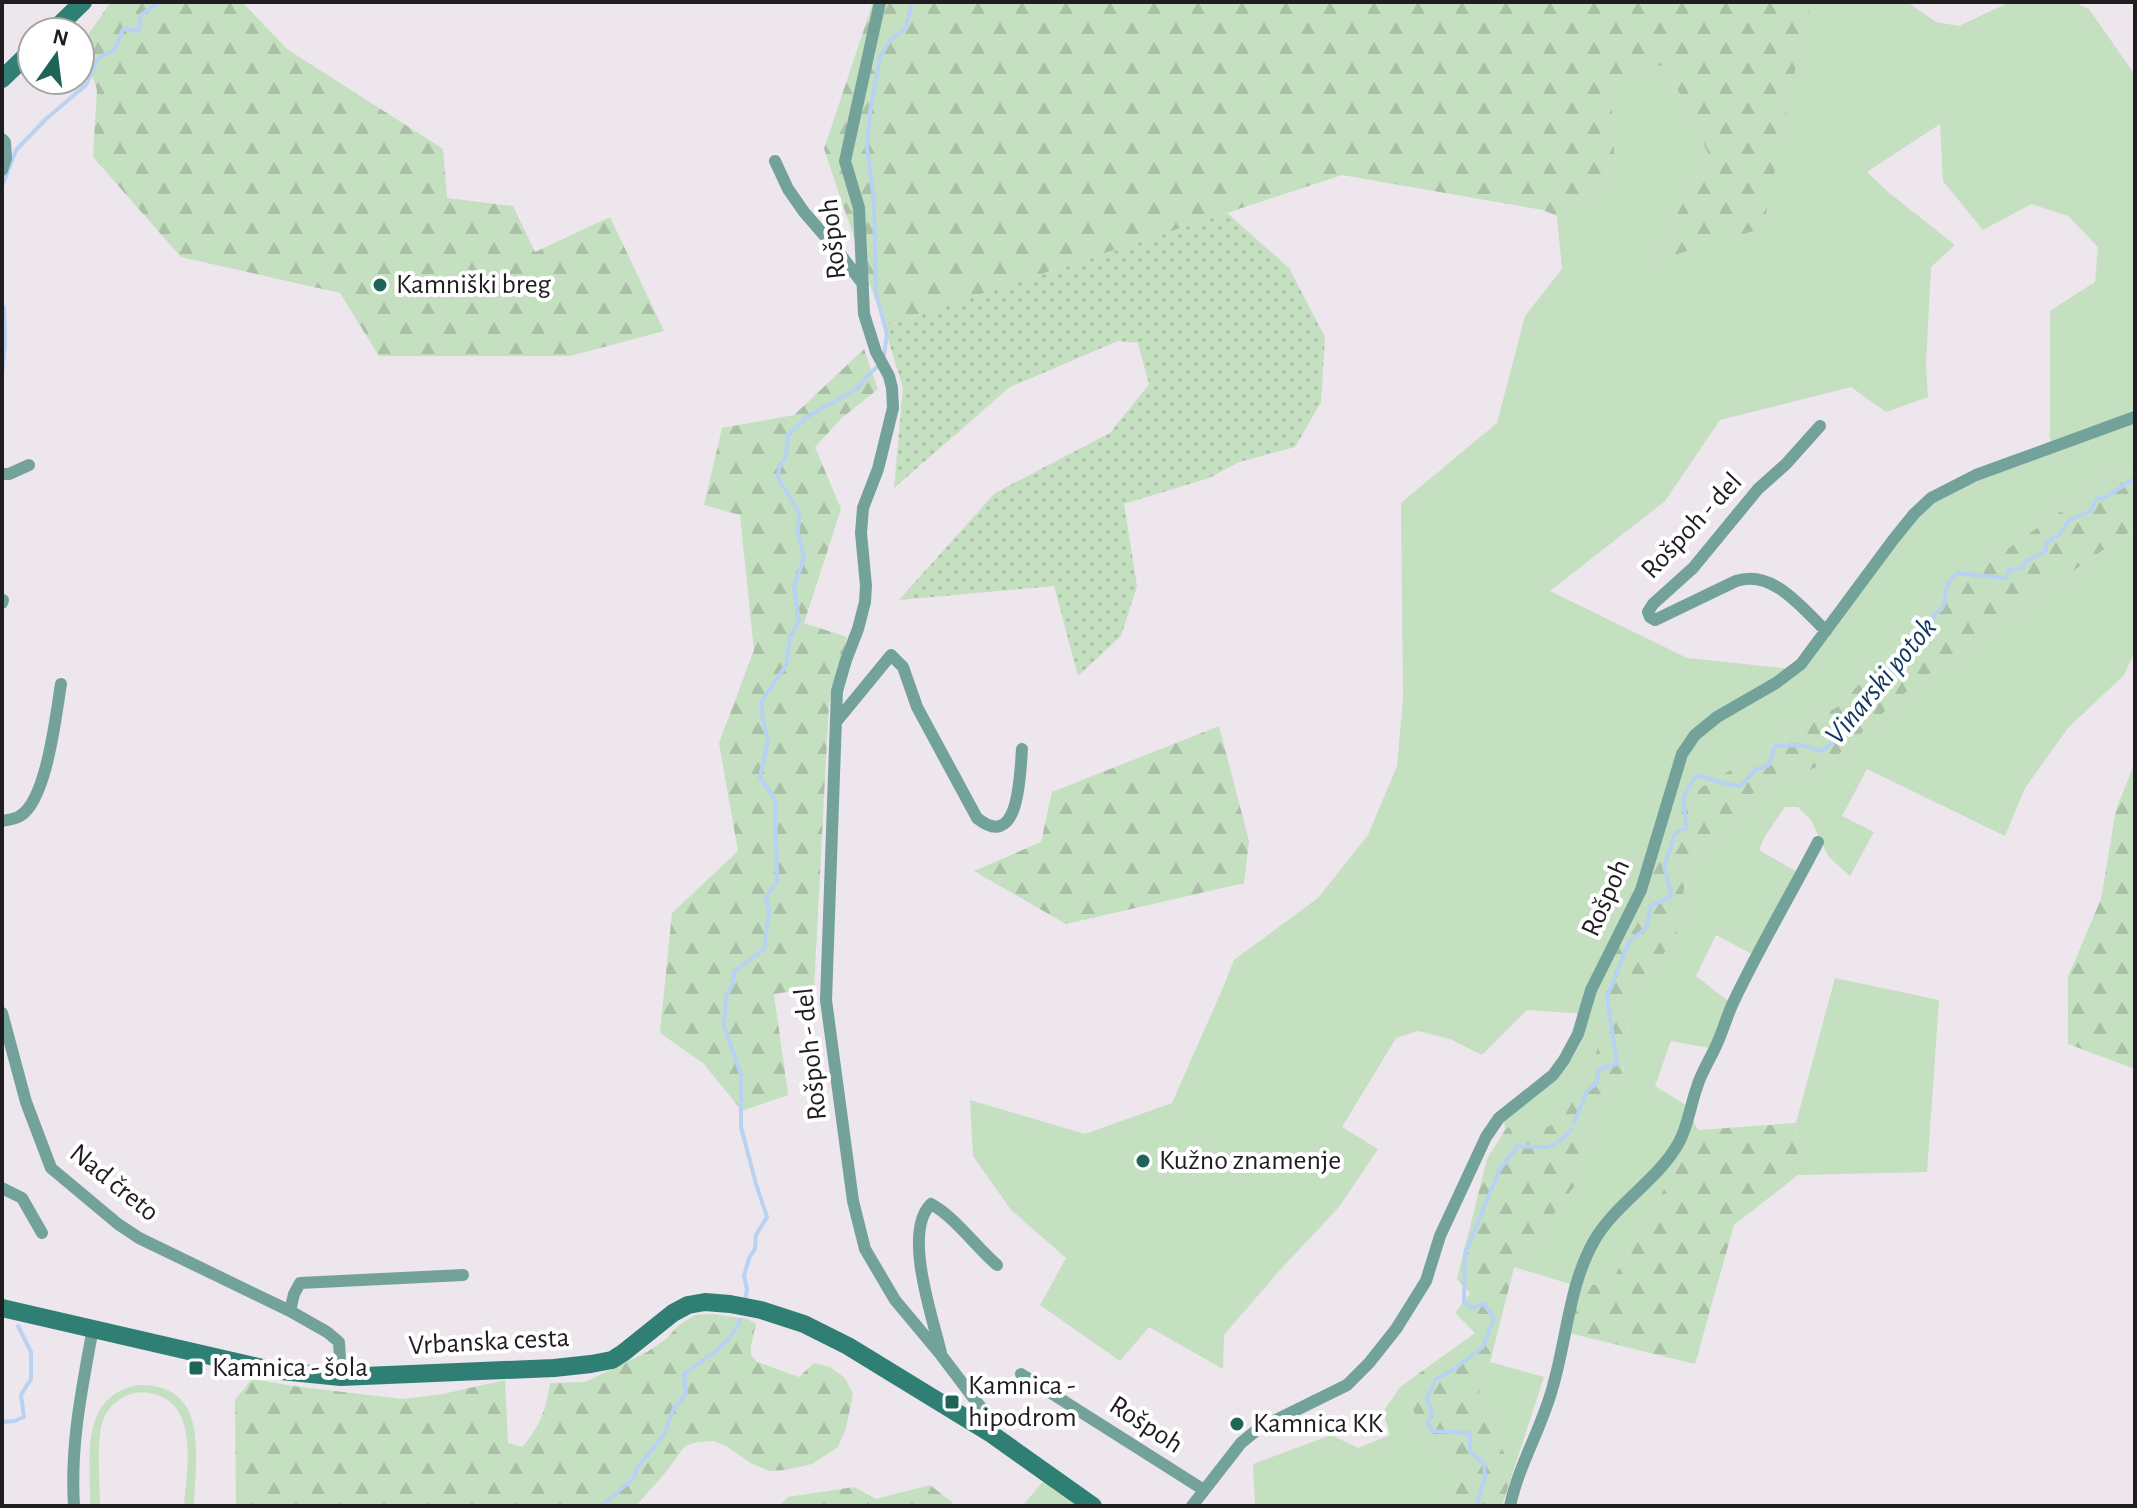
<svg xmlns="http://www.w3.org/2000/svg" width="2137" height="1508" font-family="'Alegreya Sans',sans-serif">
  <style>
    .grass { fill: #c5dfc1; fill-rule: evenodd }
    .forest { fill: url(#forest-firs) }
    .park { fill: url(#park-tufts) }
    .garden { fill: url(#garden-dots) }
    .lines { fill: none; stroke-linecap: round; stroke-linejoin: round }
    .stream { stroke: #b7d2f3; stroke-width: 4 }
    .street { stroke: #73a29b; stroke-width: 12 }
    .secondary { stroke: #2f7f75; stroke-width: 18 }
    .poi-dot { fill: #1f6557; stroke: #fff; stroke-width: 3 }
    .labels { text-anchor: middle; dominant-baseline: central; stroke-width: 8; stroke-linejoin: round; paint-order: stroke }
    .street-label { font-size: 28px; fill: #201d20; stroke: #fff }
    .poi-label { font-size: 28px; fill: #201d20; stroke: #fff; text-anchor: start }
    .water-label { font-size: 30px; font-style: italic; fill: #143963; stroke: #fff }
  </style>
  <defs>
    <pattern id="forest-firs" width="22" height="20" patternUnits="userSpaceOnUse" patternTransform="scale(2)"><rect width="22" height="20" fill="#c5dfc1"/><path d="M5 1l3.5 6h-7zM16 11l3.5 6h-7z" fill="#a9bfa6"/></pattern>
    <pattern id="park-tufts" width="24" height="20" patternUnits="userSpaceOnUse" patternTransform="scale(2)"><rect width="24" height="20" fill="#c5dfc1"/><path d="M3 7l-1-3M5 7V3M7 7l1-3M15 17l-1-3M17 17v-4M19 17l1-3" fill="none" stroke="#a9bfa6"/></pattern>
    <pattern id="garden-dots" width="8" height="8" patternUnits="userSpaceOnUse" patternTransform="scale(2)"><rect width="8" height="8" fill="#c5dfc1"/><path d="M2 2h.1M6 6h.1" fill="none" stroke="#a9bfa6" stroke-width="1.8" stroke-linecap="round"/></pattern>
  </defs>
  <rect width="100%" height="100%" fill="#ede6ed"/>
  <path class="grass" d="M 1812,2 L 1907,2 L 1936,22 L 1959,26 L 2010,2 L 2073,2 L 2089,9 L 2135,75 L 2135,462 L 2115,473 L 1955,586 L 1837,707 L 1697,790 L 1613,960 L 1597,1051 L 1562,1121 L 1538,1131 L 1524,1113 L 1505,1130 L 1504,1121 C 1532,1098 1569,1074 1582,1039 C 1585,1031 1586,1022 1588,1014 L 1527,1010 L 1482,1055 L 1450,1039 L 1418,1031 L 1396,1038 L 1342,1127 L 1378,1149 L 1339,1207 L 1279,1271 L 1224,1335 L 1223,1369 L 1149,1327 L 1120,1361 L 1040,1305 L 1066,1258 L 1011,1210 L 973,1156 L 970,1100 L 1085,1134 L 1172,1103 L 1222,990 L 1234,960 L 1318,898 L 1368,835 L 1397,766 L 1403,700 L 1401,503 L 1497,423 L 1525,316 L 1562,269 L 1557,216 L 1615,169 L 1610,92 L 1634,64 L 1666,66 L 1709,155 L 1652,261 L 1804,27 ZM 1940,124 L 1943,181 L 1983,230 L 2031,204 L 2068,216 L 2098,247 L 2095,282 L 2050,311 L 2050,451 L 1927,502 L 1793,669 L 1687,658 L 1550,591 L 1665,501 L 1720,420 L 1851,387 L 1886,412 L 1928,397 L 1926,365 L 1931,267 L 1955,245 L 1888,192 L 1867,172 Z
    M 2135,528 L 2135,651 L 2124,675 L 2068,728 L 2025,788 L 2005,836 L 1867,769 L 1842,816 L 1874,832 L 1850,876 L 1828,856 L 1811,820 L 1798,807 L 1785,807 L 1765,836 L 1759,850 L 1797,872 L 1752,954 L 1716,935 L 1696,976 L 1728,1001 L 1709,1048 L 1671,1041 L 1655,1086 L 1686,1105 L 1698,1130 L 1611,1282 L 1580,1287 L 1514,1267 L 1576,1184 L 1594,1104 L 1623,1073 L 1631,993 L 1676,939 L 1688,865 L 1707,841 L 1737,826 L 1747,796 L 1831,761 L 1908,690 L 1992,627 Z
    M 1835,978 L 1939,1000 L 1927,1172 L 1798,1175 L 1796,1123 Z
    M 1490,1362 L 1544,1377 L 1513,1472 L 1478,1396 Z
    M 138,1385 C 211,1384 195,1457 194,1506 L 184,1506 C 186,1474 198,1416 164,1398 C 155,1393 144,1391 134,1393 C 120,1396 108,1407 103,1420 C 96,1440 100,1484 100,1506 L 90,1506 C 91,1461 78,1396 138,1385 Z
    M 1400,1387 L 1431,1442 L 1459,1464 L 1454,1506 L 1255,1506 L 1253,1464 L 1331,1435 L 1358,1448 L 1390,1435 L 1383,1412 Z"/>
  <path class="forest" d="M 111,2 L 244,2 L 244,4 L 287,49 L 443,149 L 447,198 L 513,206 L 535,252 L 610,217 L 664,331 L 570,356 L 379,356 L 340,293 L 181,257 L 93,157 L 97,90 L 82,43 Z
    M 873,2 L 1812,2 L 1804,27 L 1763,228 L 1651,262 L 1709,155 L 1666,66 L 1634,65 L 1611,92 L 1615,169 L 1557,216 L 1543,210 L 1342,175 L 884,326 L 824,149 Z
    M 864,349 L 878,389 L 843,417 L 815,447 L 841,509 L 804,623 L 847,637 L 829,703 L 814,988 L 774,994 L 788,1095 L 742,1111 L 703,1063 L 660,1033 L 672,913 L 738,851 L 719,743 L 754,650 L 740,515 L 704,505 L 722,428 L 794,415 Z
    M 2135,462 L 2135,528 L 1992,627 L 1908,690 L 1831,761 L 1747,796 L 1737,826 L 1707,841 L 1688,865 L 1676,939 L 1631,993 L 1623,1073 L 1594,1104 L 1576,1184 L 1514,1268 L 1490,1362 L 1478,1396 L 1513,1472 L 1502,1506 L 1454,1506 L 1459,1464 L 1431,1442 L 1400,1387 L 1475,1333 L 1455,1313 L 1470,1293 L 1457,1279 L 1487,1159 L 1505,1130 L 1524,1113 L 1538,1130 L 1562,1121 L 1597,1051 L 1613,960 L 1646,873 L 1662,842 L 1697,790 L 1837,707 L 1955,586 L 2115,473 Z
    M 1219,726 L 1249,841 L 1244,883 L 1066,924 L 974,871 L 1041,842 L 1052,792 Z
    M 2135,762 L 2135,1069 L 2068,1044 L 2068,977 L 2101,899 L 2116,810 Z
    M 1796,1123 L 1798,1175 L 1734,1225 L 1695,1364 L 1569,1333 L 1580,1287 L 1611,1282 L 1698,1130 Z
    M 714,1314 L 748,1319 L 756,1324 L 751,1345 L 751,1355 L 757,1362 L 799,1377 L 814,1363 L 830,1367 L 845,1378 L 853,1394 L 846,1428 L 838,1447 L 812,1464 L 785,1470 L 770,1471 L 752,1464 L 726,1446 L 714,1441 L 697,1442 L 685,1446 L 665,1473 L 636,1506 L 236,1506 L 235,1400 L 252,1379 L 293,1386 L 402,1399 L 443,1394 L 505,1380 L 508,1443 L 522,1447 C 541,1425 545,1412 550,1383 L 585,1382 L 647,1352 L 666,1339 L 679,1325 L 695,1315 Z
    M 930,1485 L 953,1503 L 948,1506 L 779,1506 L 788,1497 L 854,1487 L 876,1499 Z"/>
  <path class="park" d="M 1046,1478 L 1090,1506 L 1022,1506 Z"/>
  <path class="garden" d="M 1227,213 L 1289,268 L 1325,337 L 1321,402 L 1295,447 L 1239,462 L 1209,478 L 1124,504 L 1137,586 L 1121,636 L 1078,676 L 1054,586 L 899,600 L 995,493 L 1110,433 L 1149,384 L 1138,343 L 1118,341 L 1010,387 L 894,488 L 903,388 L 884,326 Z"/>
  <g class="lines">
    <path class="stream" d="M 2,186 L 16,150 L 47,118 L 86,85 L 99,57 L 114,51 L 123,29 L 139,31 L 141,15 L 160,2
      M 2,375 L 5,342 L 4,307
      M 1574,1123 L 1587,1091 L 1596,1084 L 1599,1069 L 1617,1064 L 1607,997 L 1629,942 L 1646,928 L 1651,906 L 1672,896 L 1664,867 L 1675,833 L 1687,828 C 1683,804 1679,795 1697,776 C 1714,778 1725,786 1741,786 L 1755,770 L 1769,765 L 1775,746 L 1800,745 L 1821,751 L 1842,737 L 1845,725 L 1856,713 L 1860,699 L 1872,692 L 1878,677 L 1894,667 L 1905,655 L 1905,645 L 1910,637 L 1924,636 L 1927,624 L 1934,618 L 1934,614 C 1950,607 1942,597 1948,584 C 1950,580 1953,577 1957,573 L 2006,578 L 2009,570 L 2023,568 L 2026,561 L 2045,552 L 2047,542 L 2060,534 L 2069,520 L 2091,511 L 2096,499 L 2106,497 L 2135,478 L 2135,471
      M 745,1300 L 747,1290 L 744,1276 L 749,1258 L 755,1249 L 756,1235 L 767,1217 L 756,1184 L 741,1127 L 741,1075 L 724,1026 L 726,996 L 732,986 L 734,972 L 764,949 L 769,912 L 766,897 L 777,882 L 775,800 L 760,777 L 768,741 L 762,714 L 762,701 L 786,665 L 790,637 L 799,621 L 794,587 L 804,558 L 798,533 L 799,512 L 778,478 L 779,468 L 786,457 L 788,435 L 807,417 L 857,389 L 867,376 L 883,362 L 887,334 L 876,293 L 874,201 L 867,148 L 870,112 L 880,57 L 889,42 L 906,27 L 912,2
      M 2,1422 L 15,1421 L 24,1417 L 21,1395 L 31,1379 L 31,1352 L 18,1326
      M 601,1506 L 634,1478 L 636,1470 L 664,1434 L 674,1408 L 686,1394 L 684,1374 C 703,1360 732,1343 740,1320
      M 1477,1506 L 1485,1476 L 1484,1464 L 1470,1451 L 1470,1433 L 1432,1431 L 1428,1422 L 1432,1414 L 1427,1398 L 1436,1379 L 1453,1370 L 1483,1347 L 1494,1318 L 1484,1304 L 1472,1308 L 1464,1302 L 1465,1254 L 1499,1171 L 1517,1146 C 1545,1147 1550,1153 1571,1130"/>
    <path class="street" d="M 880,2 L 845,161 L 859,208 L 864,314 L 876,352 L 889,376 L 892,388 L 893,408 L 878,469 L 863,508 L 861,533 L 866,586 L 865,602 L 858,629 L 846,660 L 837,691 L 826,1000 L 853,1201 L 865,1249 L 895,1300 L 941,1355 L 985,1413 L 994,1436
      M 2,139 L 5,142 L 6,158 L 2,170
      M 775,161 L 788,189 L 804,212 L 837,250 L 863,284
      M 1820,426 L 1786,464 L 1758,489 L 1693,568 L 1653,604 L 1648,612 L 1650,617 L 1655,620 L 1736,581 C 1773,569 1802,608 1826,631
      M 2,474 L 9,474 L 29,465
      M 2,603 L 3,600
      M 836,722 L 891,655 L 903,667 L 917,707 L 977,818 C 1020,853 1020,772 1022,749
      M 2,821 C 7,820 16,819 20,816 C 47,800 56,714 61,684
      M 2,1013 L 26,1102 L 51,1168 L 118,1224 L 139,1238 L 290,1311 L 327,1332 L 339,1342 L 341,1377
      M 2,1188 L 22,1198 L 42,1233
      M 290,1311 L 294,1294 L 300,1283 L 463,1275
      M 941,1353 C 933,1318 902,1232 931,1204 C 955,1217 976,1247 997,1265
      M 1021,1374 L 1204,1490
      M 74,1506 C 70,1445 82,1388 93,1328
      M 1192,1506 L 1241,1443 L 1258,1429 L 1347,1385 L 1369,1363 L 1396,1329 L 1426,1281 L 1440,1236 L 1486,1137 L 1499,1118 L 1553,1075 L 1564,1060 L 1578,1034 L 1591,990 L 1641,890 L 1682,754 L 1695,735 L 1717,717 L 1776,683 L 1801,664 L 1893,540 L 1914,514 L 1931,498 L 1976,475 L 2135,417
      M 1510,1506 C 1519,1464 1542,1428 1553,1386 C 1567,1338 1569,1285 1594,1241 C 1616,1203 1657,1181 1678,1144 C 1688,1127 1690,1106 1697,1087 C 1701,1073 1709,1061 1715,1048 C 1722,1034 1726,1018 1733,1003 C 1759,948 1790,896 1818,842"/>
    <path class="secondary" d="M 52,32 L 83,2
      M 2,79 L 32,50
      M 2,1308 L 271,1370 L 341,1377 L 554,1368 L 591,1364 L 612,1360 L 623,1353 L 673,1313 L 688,1305 L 705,1302 L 730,1304 L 761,1310 L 804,1324 L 848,1346 L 990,1433 L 1093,1506"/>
  </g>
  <g class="poi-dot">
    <circle cx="380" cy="285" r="8"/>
    <circle cx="1143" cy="1161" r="8"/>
    <rect x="188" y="1360" width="16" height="16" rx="4"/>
    <rect x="944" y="1394" width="16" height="16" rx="4"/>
    <circle cx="1237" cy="1424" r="8"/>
  </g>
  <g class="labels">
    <g class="street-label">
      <text transform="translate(833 239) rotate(-96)">Rošpoh</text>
      <text transform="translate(1692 526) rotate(-47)">Rošpoh - del</text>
      <text transform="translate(1606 898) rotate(-66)">Rošpoh</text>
      <text transform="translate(811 1054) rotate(-96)">Rošpoh - del</text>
      <text transform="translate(114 1183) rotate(39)">Nad čreto</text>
      <text transform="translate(489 1342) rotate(-3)">Vrbanska cesta</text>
      <text transform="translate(1146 1425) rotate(33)">Rošpoh</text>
    </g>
    <g class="poi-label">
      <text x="396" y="285">Kamniški breg</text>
      <text x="1159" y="1161">Kužno znamenje</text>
      <text x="212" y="1368">Kamnica - šola</text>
      <text x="968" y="1386">Kamnica -<tspan x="968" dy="32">hipodrom</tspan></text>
      <text x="1253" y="1424">Kamnica KK</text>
    </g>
    <g class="water-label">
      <text transform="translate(1881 681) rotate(-50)">Vinarski potok</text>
    </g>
  </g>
  <rect width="2137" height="1508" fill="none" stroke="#201d20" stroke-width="8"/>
  <g transform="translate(56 56) rotate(14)"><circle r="38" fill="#ffffff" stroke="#a6a5a6" stroke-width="2"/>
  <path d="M0-6L14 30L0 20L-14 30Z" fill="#1f6557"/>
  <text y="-12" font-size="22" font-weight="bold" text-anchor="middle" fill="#201d20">N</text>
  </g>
</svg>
